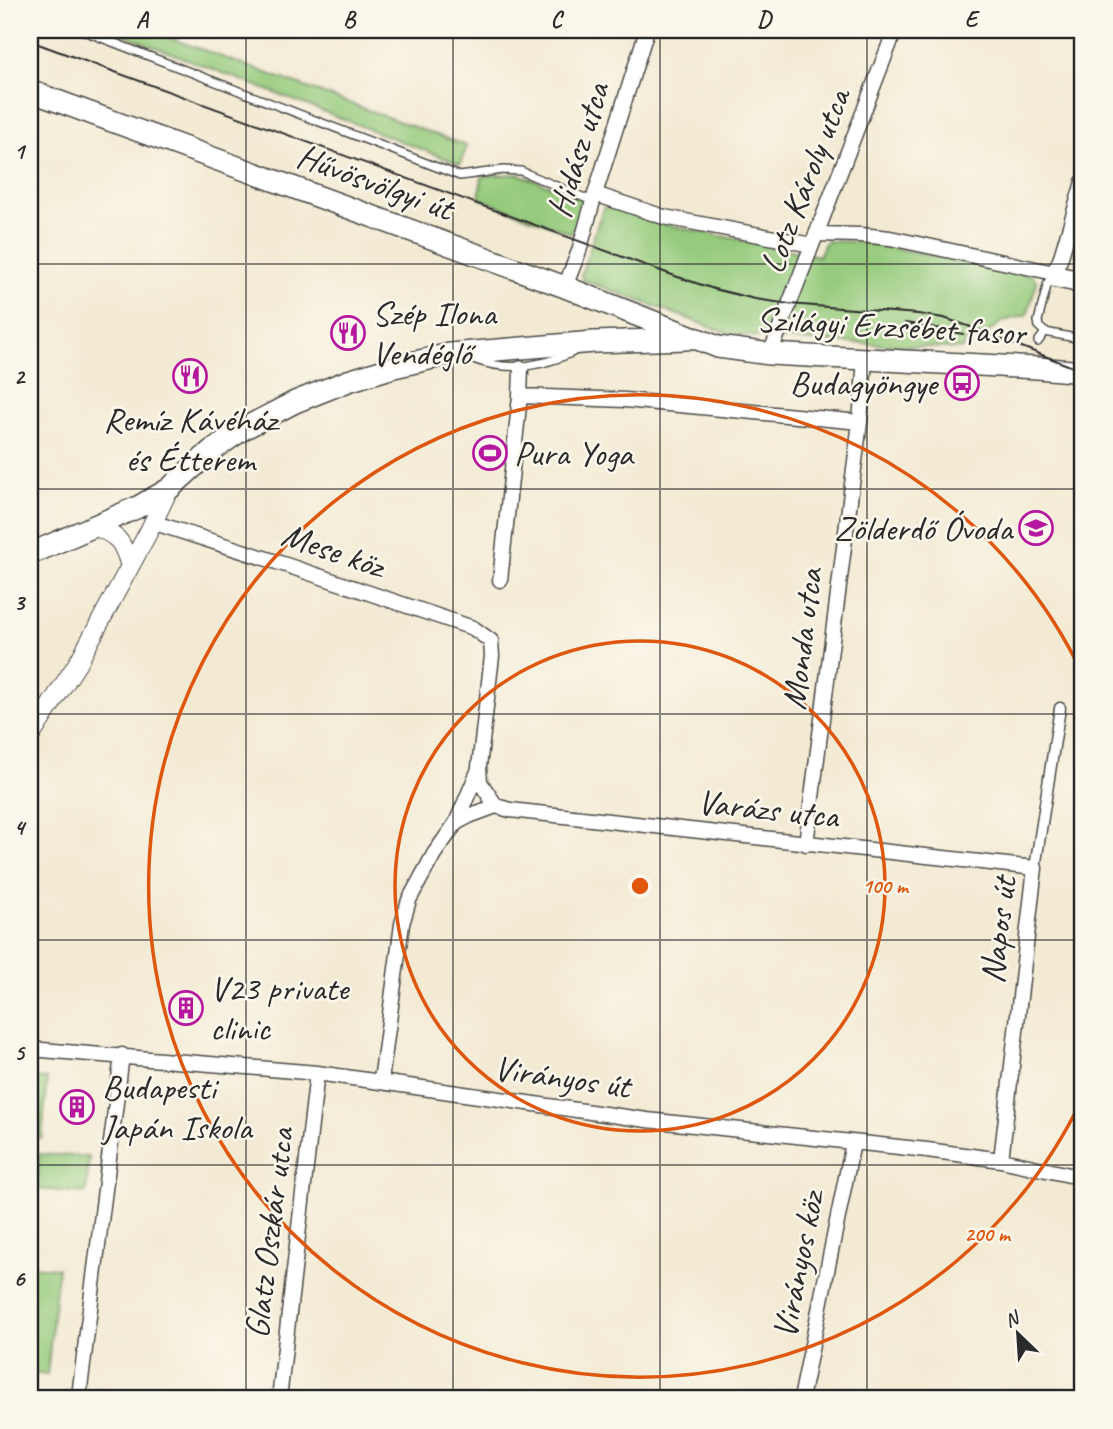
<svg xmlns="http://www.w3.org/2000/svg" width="1113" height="1429" font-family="Caveat,sans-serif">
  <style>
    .green { fill: #96cb7d; stroke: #607b54; stroke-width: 2 }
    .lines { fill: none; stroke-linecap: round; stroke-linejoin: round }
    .service-casing { stroke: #494844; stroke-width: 10 }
    .pedestrian-casing { stroke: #494844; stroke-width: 13 }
    .minor-casing { stroke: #494844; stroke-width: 17 }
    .tertiary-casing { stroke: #494844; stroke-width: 20 }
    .secondary-casing { stroke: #494844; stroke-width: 24 }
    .service { stroke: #fff; stroke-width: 7 }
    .pedestrian { stroke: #fff; stroke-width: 10 }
    .minor { stroke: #fff; stroke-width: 14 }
    .tertiary { stroke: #fff; stroke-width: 18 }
    .secondary { stroke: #fff; stroke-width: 21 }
    .tram { stroke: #2b2b2b; stroke-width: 2 }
    .grid { fill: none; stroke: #2b2b2b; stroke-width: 2; stroke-opacity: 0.55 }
    .ring { fill: none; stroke: #df570e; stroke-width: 3.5 }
    .labels { text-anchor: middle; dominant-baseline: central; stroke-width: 5; stroke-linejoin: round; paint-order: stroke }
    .street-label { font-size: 35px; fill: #2b2b2b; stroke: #fbf7ec }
    .poi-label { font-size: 35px; fill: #2b2b2b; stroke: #fbf7ec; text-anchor: start }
    .centre { fill: #df570e; stroke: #fbf7ec; stroke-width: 3.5 }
    .ring-label { font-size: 21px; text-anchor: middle; font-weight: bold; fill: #df570e; stroke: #fbf7ec; stroke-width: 5; stroke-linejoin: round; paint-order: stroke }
    .neatline { fill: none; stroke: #2b2b2b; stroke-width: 2.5 }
    .grid-label { font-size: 23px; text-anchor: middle; font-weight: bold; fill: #2b2b2b }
  </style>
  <rect width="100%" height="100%" fill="#fbf7ec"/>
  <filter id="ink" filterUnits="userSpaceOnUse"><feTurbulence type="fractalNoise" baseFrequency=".0143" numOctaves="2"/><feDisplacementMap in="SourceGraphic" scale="14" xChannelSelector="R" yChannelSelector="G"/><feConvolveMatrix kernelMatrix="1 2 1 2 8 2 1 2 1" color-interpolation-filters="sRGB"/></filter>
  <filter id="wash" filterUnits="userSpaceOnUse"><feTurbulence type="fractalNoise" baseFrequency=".00686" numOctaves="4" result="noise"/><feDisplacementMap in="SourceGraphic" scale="28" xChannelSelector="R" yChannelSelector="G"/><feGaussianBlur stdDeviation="1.57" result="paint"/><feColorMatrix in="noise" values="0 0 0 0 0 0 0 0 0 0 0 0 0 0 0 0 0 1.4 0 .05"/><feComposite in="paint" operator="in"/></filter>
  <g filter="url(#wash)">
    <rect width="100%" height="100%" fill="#f3ead3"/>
    <path class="green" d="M 111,30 L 148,30 L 467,146 L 460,164 Z
      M 518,174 L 584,198 L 573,234 L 479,198 L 482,176 Z
      M 608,206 L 657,223 L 819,256 L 826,241 L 861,242 L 1032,275 L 1037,282 L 1027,315 L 1003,321 L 989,332 L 964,343 L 963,349 L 780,339 L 730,334 L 583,280 L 581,275 L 603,208 Z
      M 30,1078 L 47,1079 L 42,1138 L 30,1137 Z
      M 39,1154 L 89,1157 L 86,1193 L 37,1189 Z
      M 30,1266 L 58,1268 L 47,1375 L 30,1373 Z"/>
  </g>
  <g filter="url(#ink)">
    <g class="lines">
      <g class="service-casing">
        <path id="service" d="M 81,30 L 460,176 L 503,170 L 521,171 L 592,201
          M 1053,273 L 1048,282 L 1038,321 L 1039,327 L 1045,332 L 1081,339
          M 1048,282 L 1072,287 L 1083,294
          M 1038,342 L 1045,332
          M 473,359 C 507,372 541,367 573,352"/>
      </g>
      <g class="pedestrian-casing">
        <path id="pedestrian" d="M 1035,868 L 1060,708"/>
      </g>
      <g class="minor-casing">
        <path id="minor" d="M 595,194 L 664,217 L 812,245
          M 816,234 L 861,235 L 890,238 L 1083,279
          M 1054,272 L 1060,260 L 1083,182
          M 565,287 L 579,251 L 595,194 L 647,30
          M 770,354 L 895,30
          M 520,396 L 625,400 L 860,422
          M 152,522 L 289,566 L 473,628 L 491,641 L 492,656 L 479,767 L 480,782 L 496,806
          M 500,580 L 520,396 L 521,368
          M 496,806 L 510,810 L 1035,868 L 1001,1160
          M 456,823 L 469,816 L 496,806
          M 806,844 L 860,422 L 865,359
          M 30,1049 L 317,1073 L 647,1120 L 927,1150 L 1001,1160 L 1083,1178
          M 381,1081 L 402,924 L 409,900 L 434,854 L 456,823 L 479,769
          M 80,1388 L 122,1055
          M 279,1399 L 317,1073
          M 801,1399 L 853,1143"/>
      </g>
      <g class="tertiary-casing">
        <path id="tertiary" d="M 95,526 C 119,537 122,540 130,566
          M 30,737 L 79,661 L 149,531 L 169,489"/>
      </g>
      <g class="secondary-casing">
        <path id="secondary" d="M 30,91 L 565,287 L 718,347 L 770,354 L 1038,368 L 1083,372
          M 30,554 L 138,507 L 169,489 L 211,451 L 243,429 L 295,402 L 348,381 L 394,367 L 450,354 L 594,342 L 686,339"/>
      </g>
      <use href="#service" class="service"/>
      <use href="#pedestrian" class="pedestrian"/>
      <use href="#minor" class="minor"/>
      <use href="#tertiary" class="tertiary"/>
      <use href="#secondary" class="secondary"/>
      <path class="tram" d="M 30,41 L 675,276 L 714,289 L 755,299 L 789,304 L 918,314 L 944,318 L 968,326 L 1083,371
        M 905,323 L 942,329 L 963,334"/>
    </g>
  </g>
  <path class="grid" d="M 246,30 L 246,1399M 453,30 L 453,1399M 660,30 L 660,1399M 867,30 L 867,1399M 30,264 L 1083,264M 30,489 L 1083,489M 30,714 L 1083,714M 30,940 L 1083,940M 30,1165 L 1083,1165"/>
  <g class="ring">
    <circle cx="640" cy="886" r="245"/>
    <path d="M1083 1097A491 491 0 1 1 1083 675"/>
  </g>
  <defs>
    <g id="restaurant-ring" transform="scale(1.75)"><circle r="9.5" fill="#fbf7ec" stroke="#b5179e" stroke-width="1.5"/><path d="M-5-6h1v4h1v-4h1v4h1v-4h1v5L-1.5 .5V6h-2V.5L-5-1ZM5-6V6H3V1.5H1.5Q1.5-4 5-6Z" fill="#b5179e"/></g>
    <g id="bus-ring" transform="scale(1.75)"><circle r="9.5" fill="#fbf7ec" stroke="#b5179e" stroke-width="1.5"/><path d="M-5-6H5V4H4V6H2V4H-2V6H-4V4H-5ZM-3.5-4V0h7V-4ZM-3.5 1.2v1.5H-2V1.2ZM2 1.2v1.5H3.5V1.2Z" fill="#b5179e"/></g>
    <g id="stadium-ring" transform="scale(1.75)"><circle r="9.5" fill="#fbf7ec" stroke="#b5179e" stroke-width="1.5"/><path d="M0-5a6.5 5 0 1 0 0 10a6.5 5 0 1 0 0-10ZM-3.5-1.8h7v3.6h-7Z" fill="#b5179e"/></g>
    <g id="school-ring" transform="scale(1.75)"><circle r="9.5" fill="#fbf7ec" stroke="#b5179e" stroke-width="1.5"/><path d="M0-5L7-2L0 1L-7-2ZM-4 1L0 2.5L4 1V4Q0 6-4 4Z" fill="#b5179e"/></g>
    <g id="building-ring" transform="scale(1.75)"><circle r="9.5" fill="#fbf7ec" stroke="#b5179e" stroke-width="1.5"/><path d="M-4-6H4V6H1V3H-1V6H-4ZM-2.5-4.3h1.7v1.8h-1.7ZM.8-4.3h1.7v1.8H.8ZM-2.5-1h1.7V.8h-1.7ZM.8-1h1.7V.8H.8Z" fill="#b5179e"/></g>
  </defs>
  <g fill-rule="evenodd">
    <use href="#restaurant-ring" x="348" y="333"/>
    <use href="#restaurant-ring" x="190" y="376"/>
    <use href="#bus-ring" x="962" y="383"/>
    <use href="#stadium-ring" x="490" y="453"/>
    <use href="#school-ring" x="1036" y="528"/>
    <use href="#building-ring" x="186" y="1008"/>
    <use href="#building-ring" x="77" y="1107"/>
  </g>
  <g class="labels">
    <g class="street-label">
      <text transform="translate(578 150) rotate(-73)">Hidász utca</text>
      <text transform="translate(805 181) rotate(-69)">Lotz Károly utca</text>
      <text transform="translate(375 182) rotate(20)">Hűvösvölgyi út</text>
      <text transform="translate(891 326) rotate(3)">Szilágyi Erzsébet fasor</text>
      <text transform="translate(333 550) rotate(19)">Mese köz</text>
      <text transform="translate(802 639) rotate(-83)">Monda utca</text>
      <text transform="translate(768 809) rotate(6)">Varázs utca</text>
      <text transform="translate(998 930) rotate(-83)">Napos út</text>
      <text transform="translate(562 1077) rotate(8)">Virányos út</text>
      <text transform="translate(269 1233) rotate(-83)">Glatz Oszkár utca</text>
      <text transform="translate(798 1265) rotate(-79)">Virányos köz</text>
    </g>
    <g class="poi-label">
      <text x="372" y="313">Szép Ilona<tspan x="372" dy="40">Vendéglő</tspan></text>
      <text x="937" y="383" text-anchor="end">Budagyöngye</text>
      <text x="190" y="419" text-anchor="middle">Remíz Kávéház<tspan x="190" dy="40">és Étterem</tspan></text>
      <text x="514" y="453">Pura Yoga</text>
      <text x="1012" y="528" text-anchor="end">Zölderdő Óvoda</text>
      <text x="210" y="988">V23 private<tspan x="210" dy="40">clinic</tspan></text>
      <text x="102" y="1087">Budapesti<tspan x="102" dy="40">Japán Iskola</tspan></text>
    </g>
  </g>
  <circle cx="640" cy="886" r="10" class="centre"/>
  <g class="ring-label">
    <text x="885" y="893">100 m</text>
    <text x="987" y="1241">200 m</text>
  </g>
  <rect width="1113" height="1429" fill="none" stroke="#fbf7ec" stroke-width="77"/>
  <g transform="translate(1018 1334) rotate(335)" stroke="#fbf7ec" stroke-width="5" paint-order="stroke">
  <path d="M0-5L12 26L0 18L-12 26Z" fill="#2b2b2b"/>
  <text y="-10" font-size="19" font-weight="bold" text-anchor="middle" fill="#2b2b2b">N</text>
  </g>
  <rect x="38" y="38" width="1036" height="1352" class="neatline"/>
  <g class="grid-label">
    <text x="142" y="27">A</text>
    <text x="349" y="27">B</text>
    <text x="556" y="27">C</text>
    <text x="764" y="27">D</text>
    <text x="971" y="27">E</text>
    <text x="19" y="159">1</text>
    <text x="19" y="384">2</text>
    <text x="19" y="610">3</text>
    <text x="19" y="835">4</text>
    <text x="19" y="1060">5</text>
    <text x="19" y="1286">6</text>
  </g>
</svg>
